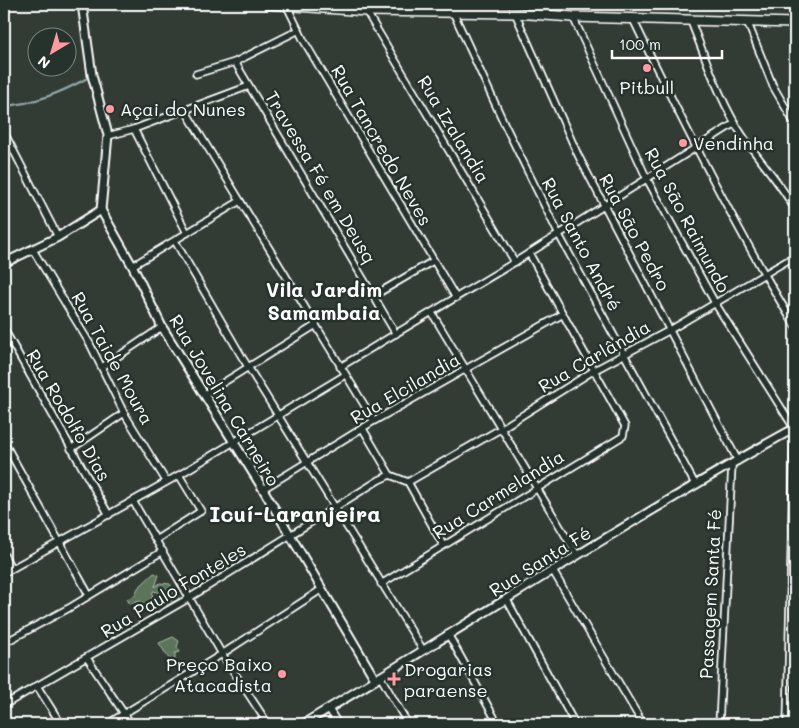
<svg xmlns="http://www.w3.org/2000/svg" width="799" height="728" font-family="Mali,sans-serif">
<rect width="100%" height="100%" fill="#333c34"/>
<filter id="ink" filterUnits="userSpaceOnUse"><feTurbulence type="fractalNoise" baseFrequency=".02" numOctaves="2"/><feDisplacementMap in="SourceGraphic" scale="10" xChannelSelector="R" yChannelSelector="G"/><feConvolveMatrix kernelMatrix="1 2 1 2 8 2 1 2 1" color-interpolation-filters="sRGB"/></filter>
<g filter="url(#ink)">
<!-- green -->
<g fill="#5b745a" stroke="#adbaac">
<polygon points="154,573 159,575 155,587 160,583 170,584 179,598 167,606 158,592 153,591 152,599 144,606 140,601 130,604 127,599 135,595 138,588"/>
<polygon points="173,637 179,641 177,647 180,652 175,653 175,663 171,662 159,643"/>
</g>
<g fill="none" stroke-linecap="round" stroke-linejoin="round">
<!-- stream -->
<path stroke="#91a7a8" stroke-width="2.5" d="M4,106c29,-2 61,-15 87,-30"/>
<defs>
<g id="minor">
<polyline points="286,4 304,41 456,298"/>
<polyline points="366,11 515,262"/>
<polyline points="453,12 504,123 559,235 695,484"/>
<polyline points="515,13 578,155 738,461"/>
<polyline points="573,17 647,179 715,303 794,428 787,724"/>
<path d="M633,19c50,105 102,208 162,307"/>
<path d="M690,19c14,35 27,73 46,106 18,31 43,54 59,85"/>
<polyline points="747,21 773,86 795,124"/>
<polyline points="235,62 396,334"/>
<polyline points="196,74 235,62 299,30"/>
<polyline points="185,110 374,421"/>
<polyline points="134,129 187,233"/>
<polyline points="4,132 58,237"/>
<polyline points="108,136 134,129 249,86"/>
<polyline points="175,241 242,357 423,650"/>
<polyline points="33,250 90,344 124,413 166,481"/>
<polyline points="132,266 240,201"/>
<polyline points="375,295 433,261"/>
<polyline points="432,313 577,555"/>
<polyline points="4,329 109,515"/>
<polyline points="102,367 162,327"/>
<polyline points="340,367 515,262 735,123"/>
<polyline points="205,394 316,325"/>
<polyline points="363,429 390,475"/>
<polyline points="4,442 89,595"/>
<polyline points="71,449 124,413"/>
<polyline points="408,482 502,428 593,371 670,330 795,256"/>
<polyline points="408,482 443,545"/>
<polyline points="263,489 374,421 563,314"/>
<polyline points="133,501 222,654 268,724"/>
<polyline points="157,539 201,511 179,475"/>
<polyline points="4,555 11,568"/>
<polyline points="553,571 643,724"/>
<polyline points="4,573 179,475 345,375"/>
<polyline points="381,584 623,436 625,426 529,253"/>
<polyline points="507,600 575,724"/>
<polyline points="448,634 498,724"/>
<polyline points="4,643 69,608 163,551"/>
<polyline points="87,658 131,724"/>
<polyline points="380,676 408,724"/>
<polyline points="37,686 61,724"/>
<polyline points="4,705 189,598 379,480 390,475 408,482"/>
<polyline points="329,709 338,724"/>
<polyline points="107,724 222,654 322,589"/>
<polyline points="719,724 732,465"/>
</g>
<g id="tertiary">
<polyline points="82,4 92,75 108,135 101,210"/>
<polyline points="101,210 133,267 162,327 263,489 375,679"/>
<polyline points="4,263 58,237 101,210"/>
<path d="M303,724c164,-99 325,-204 492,-296"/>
</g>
<polyline id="primary" points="268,4 366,11 515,13 573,17 795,23"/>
</defs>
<!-- minor casing -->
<use href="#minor" stroke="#fff" stroke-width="9"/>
<!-- tertiary casing -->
<use href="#tertiary" stroke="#fff" stroke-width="11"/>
<!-- primary casing -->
<use href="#primary" stroke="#fff" stroke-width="12"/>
<!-- minor -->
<use href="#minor" stroke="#26332d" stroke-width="5.5"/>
<!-- tertiary -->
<use href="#tertiary" stroke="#26332d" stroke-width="7"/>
<!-- primary -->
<use href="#primary" stroke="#26332d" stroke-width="9"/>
</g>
</g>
<!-- markers -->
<g fill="#ff9aa2" stroke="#26332d" stroke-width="2">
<circle cx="647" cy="68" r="5"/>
<circle cx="110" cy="109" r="5"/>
<circle cx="683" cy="143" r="5"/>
<circle cx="282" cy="674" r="5"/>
<path d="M391.5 671.5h5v5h5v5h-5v5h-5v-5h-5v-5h5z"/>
</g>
<g text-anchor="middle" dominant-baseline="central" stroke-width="5" stroke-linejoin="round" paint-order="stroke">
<!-- poi labels -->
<g font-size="18" fill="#fff" stroke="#26332d" text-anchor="start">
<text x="647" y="87" text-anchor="middle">Pitbull</text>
<text x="120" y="109">Açai do Nunes</text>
<text x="693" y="143">Vendinha</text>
<text x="272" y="664" text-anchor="end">Preço Baixo<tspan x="272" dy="21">Atacadista</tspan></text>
<text x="404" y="669">Drogarias<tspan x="404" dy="21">paraense</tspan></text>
</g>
<!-- street labels -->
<g font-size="18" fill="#fff" stroke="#26332d">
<text transform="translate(454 129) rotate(59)">Rua Izalandia</text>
<text transform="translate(382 145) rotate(60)">Rua Tancredo Neves</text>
<text transform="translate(321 177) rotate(59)">Travessa Fé em Deusq</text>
<text transform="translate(688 220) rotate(62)">Rua São Raimundo</text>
<text transform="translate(635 232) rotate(62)">Rua São Pedro</text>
<text transform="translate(582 244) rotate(62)">Rua Santo André</text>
<text transform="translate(594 356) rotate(-30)">Rua Carlândia</text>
<text transform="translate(113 358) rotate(61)">Rua Taide Moura</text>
<text transform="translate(405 388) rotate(-30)">Rua Elcilandia</text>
<text transform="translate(225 400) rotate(59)">Rua Jovelina Carneiro</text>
<text transform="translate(69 415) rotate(60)">Rua Rodolfo Dias</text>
<text transform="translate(498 494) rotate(-32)">Rua Carmelandia</text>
<text transform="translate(540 561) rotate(-32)">Rua Santa Fé</text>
<text transform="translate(173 590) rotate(-31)">Rua Paulo Fonteles</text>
<text transform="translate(710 594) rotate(-87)">Passagem Santa Fé</text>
</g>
<!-- quarter labels -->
<g font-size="20" font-weight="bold" fill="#fff" stroke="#26332d">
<text x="324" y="289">Vila Jardim<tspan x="324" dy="23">Samambaia</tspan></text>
</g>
<!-- district labels -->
<g font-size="22" font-weight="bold" fill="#fff" stroke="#26332d">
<text x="295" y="513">Icuí-Laranjeira</text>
</g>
</g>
<!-- margin -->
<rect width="799" height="728" fill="none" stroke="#26332d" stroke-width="20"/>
<rect x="10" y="10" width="779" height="708" fill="none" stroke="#fff" stroke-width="2" filter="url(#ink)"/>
<!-- north arrow -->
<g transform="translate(52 52) rotate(218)"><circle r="24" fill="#26332d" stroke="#7d8581"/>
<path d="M0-4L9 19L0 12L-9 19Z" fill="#ff9aa2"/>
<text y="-8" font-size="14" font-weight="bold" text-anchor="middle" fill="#ffffff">N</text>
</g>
<!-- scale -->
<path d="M612 50v8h110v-8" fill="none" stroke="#ffffff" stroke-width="2.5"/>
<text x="619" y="50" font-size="15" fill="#ffffff" stroke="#26332d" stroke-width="4" paint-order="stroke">100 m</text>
</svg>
